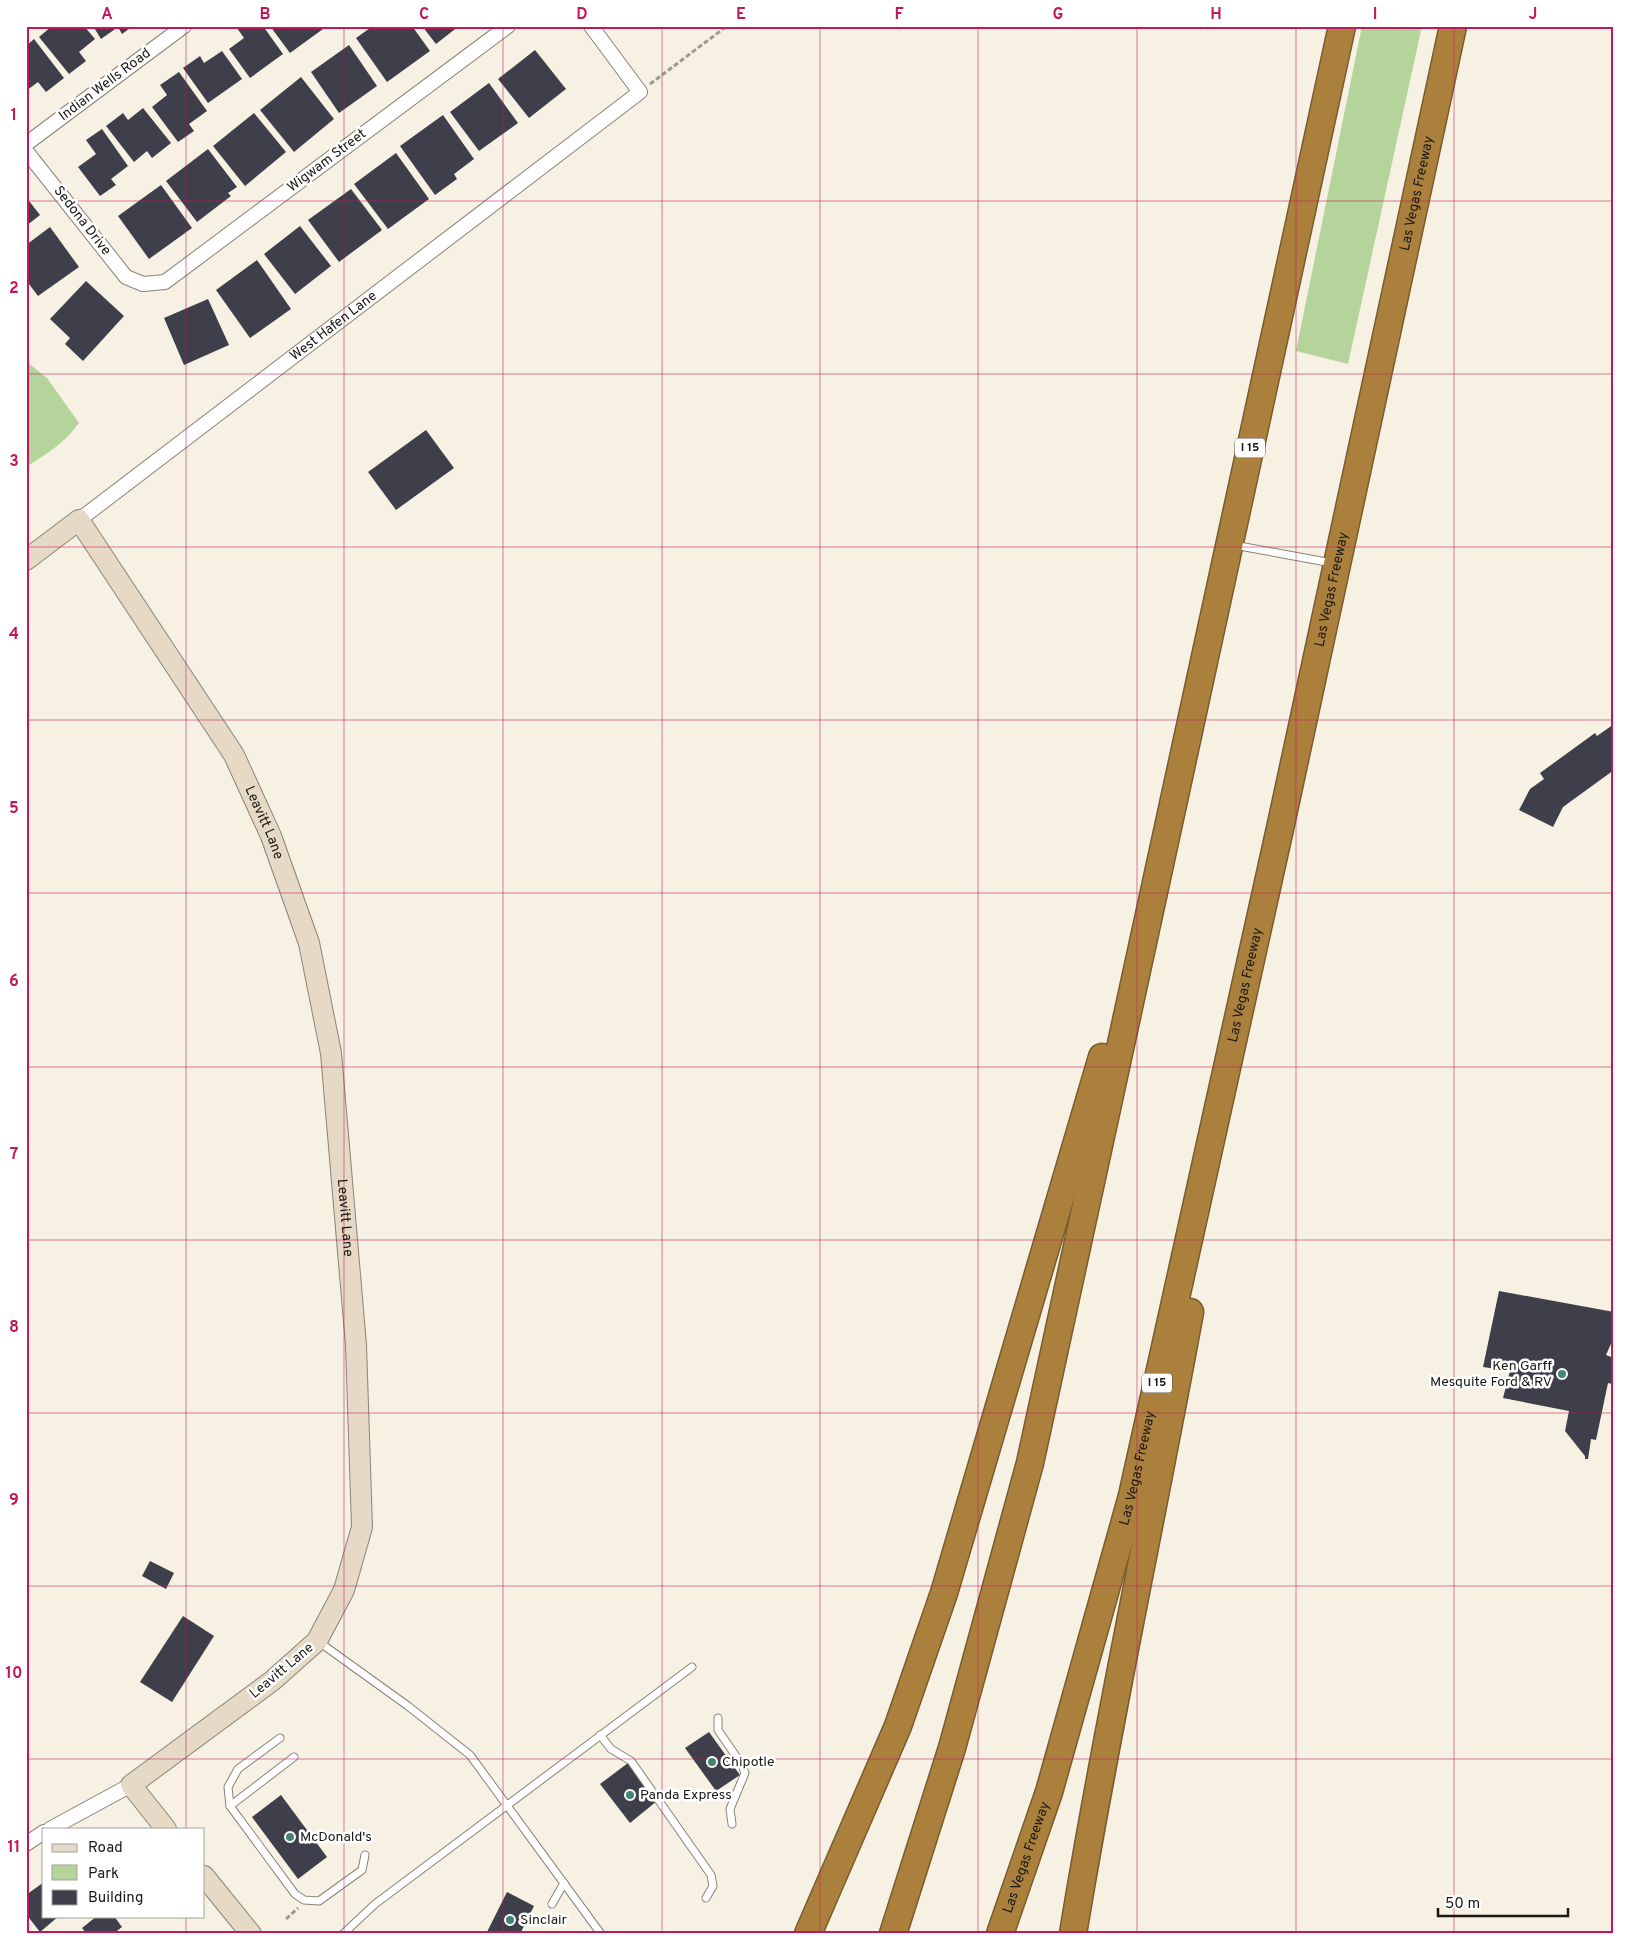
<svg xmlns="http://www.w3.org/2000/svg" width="1640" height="1960" font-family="Overpass,sans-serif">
<rect width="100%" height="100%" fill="#f7f1e3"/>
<!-- green -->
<g fill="#b4d49c">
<polygon points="1362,26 1422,26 1348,364 1296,351"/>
<path d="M26,361l21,17 32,45c-14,20 -33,31 -53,44z"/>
</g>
<!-- building -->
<g fill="#3f3f4b">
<polygon points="52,26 84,26 95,39 79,52 86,61 69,74 39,37"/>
<polygon points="93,26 133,26 122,34 118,27 101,39"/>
<polygon points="239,26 263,26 283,54 250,78 229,49 244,38 237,28"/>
<polygon points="270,26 322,26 323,29 290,53"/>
<polygon points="373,26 412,26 430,51 387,82 356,38"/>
<polygon points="422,26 459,26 436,44"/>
<polygon points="34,39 64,78 46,92 38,82 26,91 26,46"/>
<polygon points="349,45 377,86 339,113 311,72"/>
<polygon points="535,50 566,89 529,118 498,79"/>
<polygon points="222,51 242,79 208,103 183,68 200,56 204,63"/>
<polygon points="179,72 207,111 189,124 194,131 178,142 152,107 167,95 160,85"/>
<polygon points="301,77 334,119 294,152 260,110"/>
<polygon points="489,83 518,123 479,151 450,112"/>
<polygon points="143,108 171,143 152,158 147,151 134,162 106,126 123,113 128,120"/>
<polygon points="254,113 286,152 245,186 213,146"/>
<polygon points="443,115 474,159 454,174 457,179 435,195 400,146"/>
<polygon points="102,129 128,166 111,179 116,185 100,196 78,167 96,154 86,140"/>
<polygon points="208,149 237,187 228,193 231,196 197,222 166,181"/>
<polygon points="396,153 429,199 388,229 354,184"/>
<polygon points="161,185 192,228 149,259 118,216"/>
<polygon points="351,189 382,230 339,262 308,220"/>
<polygon points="26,197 40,215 26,226"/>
<polygon points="300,226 331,266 295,294 264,254"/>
<polygon points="50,227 79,267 38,296 26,280 26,245"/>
<polygon points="257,260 291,309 250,338 216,290"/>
<polygon points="86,281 124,316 83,361 65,344 70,338 50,319"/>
<polygon points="208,299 229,345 184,365 164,318"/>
<polygon points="426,430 454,468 396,510 368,472"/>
<polygon points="1614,724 1614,770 1563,807 1553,827 1519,810 1530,789 1544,779 1540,773 1595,733 1597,736"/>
<polygon points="1499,1291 1614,1312 1614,1337 1606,1355 1614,1358 1612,1371 1614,1371 1614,1376 1612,1384 1608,1383 1596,1440 1591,1439 1588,1459 1585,1459 1585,1456 1565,1431 1569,1411 1503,1398 1510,1371 1483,1367"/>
<polygon points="150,1561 174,1573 166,1589 142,1576"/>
<polygon points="183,1616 214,1636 172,1702 140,1682"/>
<polygon points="709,1732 740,1775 716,1791 685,1748"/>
<polygon points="628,1763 657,1801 630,1823 600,1784"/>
<polygon points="281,1795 327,1857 298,1879 252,1817"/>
<polygon points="44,1882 44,1916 59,1916 40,1932 26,1914 26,1895"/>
<polygon points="507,1892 534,1906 520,1934 486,1934"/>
<polygon points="97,1916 114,1916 122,1927 113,1934 87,1934 82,1928"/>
</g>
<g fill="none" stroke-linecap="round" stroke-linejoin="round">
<defs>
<g id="service">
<polyline points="1234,545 1332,563"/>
<polyline points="319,1642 408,1706 470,1755 601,1934"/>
<polyline points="718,1718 718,1730 742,1765 745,1773 730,1809 732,1824"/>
<polyline points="600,1735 611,1749 631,1761 711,1875 713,1886 706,1898"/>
<polyline points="280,1738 238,1769 228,1787 230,1806 295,1894 304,1900 319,1901 362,1870 365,1855"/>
<polyline points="230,1806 294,1757"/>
<polyline points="552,1904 564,1883"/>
<polyline points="343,1934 375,1904 692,1667"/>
</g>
<g id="minor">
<polyline points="26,144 184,26"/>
<polyline points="26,151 126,277 143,284 165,282 508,26"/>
<path id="s1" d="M79,520l561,-428 -49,-66"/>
<polyline points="50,1829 131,1785"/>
<polyline points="26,1844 44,1832"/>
</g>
<g id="secondary">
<path id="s2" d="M26,560l53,-40 155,235 37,81 38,107 22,110 25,292 6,182 -18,63 -27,51 -45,40 -141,104 35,44"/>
<polyline points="204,1876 251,1934"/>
</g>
<g id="motorway">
<polyline points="808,1934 898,1726 944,1593 1102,1057"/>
<polyline points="893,1934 952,1748 1030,1463 1342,26"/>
<path id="s3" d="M1000,1934l49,-142 83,-296 149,-672 172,-798"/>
<path d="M1073,1934c34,-208 79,-415 117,-622"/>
</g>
</defs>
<!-- service casing -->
<use href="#service" stroke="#898477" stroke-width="9"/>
<!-- minor casing -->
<use href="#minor" stroke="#898477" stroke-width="16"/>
<!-- secondary casing -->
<use href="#secondary" stroke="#898477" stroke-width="22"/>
<!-- motorway casing -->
<use href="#motorway" stroke="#785c2e" stroke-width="29"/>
<!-- path -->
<g stroke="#9d998f" stroke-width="3" stroke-dasharray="5 2.5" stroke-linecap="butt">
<polyline points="650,84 727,26"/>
<polyline points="286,1919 298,1908"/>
</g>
<!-- service -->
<use href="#service" stroke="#fff" stroke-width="7"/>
<!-- minor -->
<use href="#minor" stroke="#fff" stroke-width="14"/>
<!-- secondary -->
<use href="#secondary" stroke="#e6d9c5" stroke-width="20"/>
<!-- motorway -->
<use href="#motorway" stroke="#ab803d" stroke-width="26"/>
</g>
<!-- grid -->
<path fill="none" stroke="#c2185b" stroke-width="1" stroke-opacity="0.55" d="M186,26v1803M344,26v1908M503,26v1908M662,26v1908M820,26v1908M978,26v1908M1137,26v1908M1296,26v1908M1454,26v1908M26,201h1588M26,374h1588M26,547h1588M26,720h1588M26,893h1588M26,1067h1588M26,1240h1588M26,1413h1588M26,1586h1588M26,1759h1588M186,1916v18"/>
<!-- markers -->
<g fill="#438473" stroke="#fff" stroke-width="2">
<circle cx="1562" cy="1374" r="5"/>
<circle cx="712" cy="1762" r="5"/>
<circle cx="630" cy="1795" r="5"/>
<circle cx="290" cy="1837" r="5"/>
<circle cx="510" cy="1920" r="5"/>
</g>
<g text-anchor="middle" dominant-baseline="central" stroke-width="5" stroke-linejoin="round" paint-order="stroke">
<!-- shield labels -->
<g fill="#fff" stroke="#5f5d5a" stroke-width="1">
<rect x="1235" y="438.5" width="30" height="19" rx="4"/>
<rect x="1142" y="1373.5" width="30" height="19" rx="4"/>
</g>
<g font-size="12" font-weight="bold" fill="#1a1813">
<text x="1250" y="448">I 15</text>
<text x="1157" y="1383">I 15</text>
</g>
<!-- street labels -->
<g font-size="14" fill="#1a1813" stroke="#fff">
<text transform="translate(105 85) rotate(-37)">Indian Wells Road</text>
<text transform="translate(327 161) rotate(-37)">Wigwam Street</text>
<text stroke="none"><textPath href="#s3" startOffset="1791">Las Vegas Freeway</textPath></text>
<text transform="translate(82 221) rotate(52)">Sedona Drive</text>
<text stroke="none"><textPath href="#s1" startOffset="320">West Hafen Lane</textPath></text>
<text stroke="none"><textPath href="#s3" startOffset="1386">Las Vegas Freeway</textPath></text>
<text stroke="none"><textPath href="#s2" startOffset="422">Leavitt Lane</textPath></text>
<text stroke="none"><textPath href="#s3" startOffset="981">Las Vegas Freeway</textPath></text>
<text stroke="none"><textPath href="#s2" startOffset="828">Leavitt Lane</textPath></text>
<text stroke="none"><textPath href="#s3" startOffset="486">Las Vegas Freeway</textPath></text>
<text transform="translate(282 1671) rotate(-40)">Leavitt Lane</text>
<text stroke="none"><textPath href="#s3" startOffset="81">Las Vegas Freeway</textPath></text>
</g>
<!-- poi labels -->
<g font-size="14" fill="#1a1813" stroke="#fff" text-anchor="start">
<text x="1552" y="1366" text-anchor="end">Ken Garff<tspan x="1552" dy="16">Mesquite Ford &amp; RV</tspan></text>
<text x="722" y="1762">Chipotle</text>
<text x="640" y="1795">Panda Express</text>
<text x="300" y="1837">McDonald's</text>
<text x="520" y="1920">Sinclair</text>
</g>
</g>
<!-- border -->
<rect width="1640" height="1960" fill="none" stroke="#ffffff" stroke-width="55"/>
<!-- legend -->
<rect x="42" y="1828" width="162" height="90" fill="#ffffff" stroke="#a3a3a1"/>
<rect x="52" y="1844" width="25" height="8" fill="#e6d9c5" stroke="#a3a3a1"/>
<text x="88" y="1852" font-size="15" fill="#1a1813">Road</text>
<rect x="52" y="1865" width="25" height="15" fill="#b4d49c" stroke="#a3a3a1"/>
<text x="88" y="1878" font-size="15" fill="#1a1813">Park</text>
<rect x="52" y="1890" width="25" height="15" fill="#3f3f4b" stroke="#a3a3a1"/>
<text x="88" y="1902" font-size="15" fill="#1a1813">Building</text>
<!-- scale -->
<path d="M1438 1908v8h130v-8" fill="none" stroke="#1a1813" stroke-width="2.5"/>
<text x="1445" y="1908" font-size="15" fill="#1a1813" stroke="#ffffff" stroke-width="4" paint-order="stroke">50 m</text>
<rect x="28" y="28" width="1584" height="1904" fill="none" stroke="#c2185b" stroke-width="2"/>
<g font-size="16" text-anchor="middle" font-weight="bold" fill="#c2185b">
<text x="107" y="19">A</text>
<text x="265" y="19">B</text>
<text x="424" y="19">C</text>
<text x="582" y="19">D</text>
<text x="741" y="19">E</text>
<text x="899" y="19">F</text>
<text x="1058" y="19">G</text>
<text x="1216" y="19">H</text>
<text x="1375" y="19">I</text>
<text x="1533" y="19">J</text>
<text x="14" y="120">1</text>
<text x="14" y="293">2</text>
<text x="14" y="466">3</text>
<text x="14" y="639">4</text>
<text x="14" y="813">5</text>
<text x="14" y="986">6</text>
<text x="14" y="1159">7</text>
<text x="14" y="1332">8</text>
<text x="14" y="1505">9</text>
<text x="14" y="1678">10</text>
<text x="14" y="1852">11</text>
</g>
</svg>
